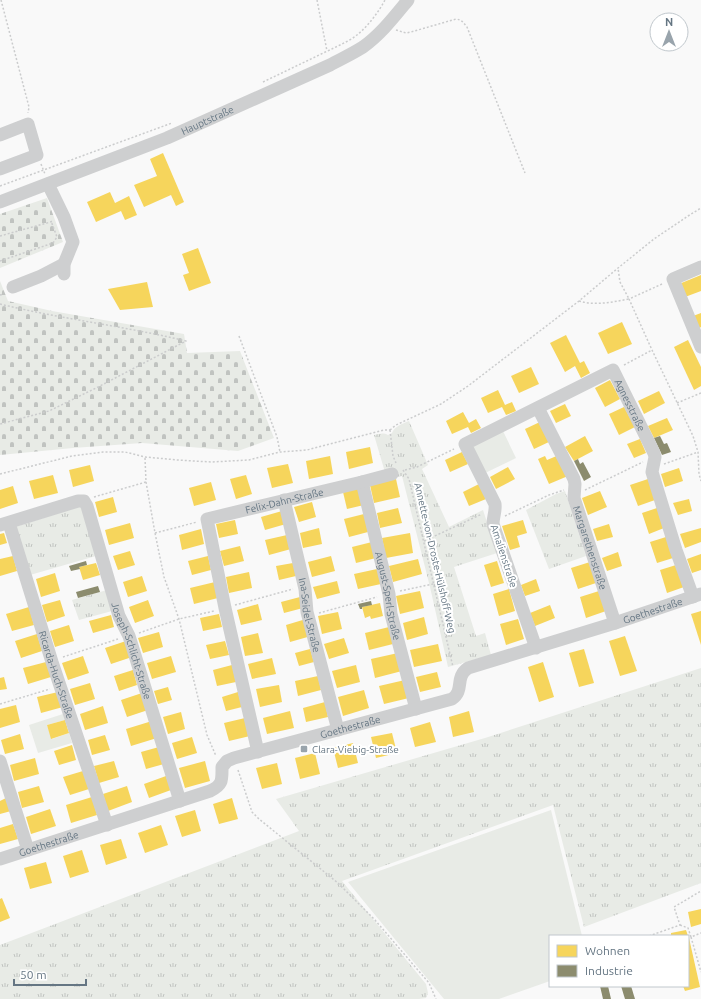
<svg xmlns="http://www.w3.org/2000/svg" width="701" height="999" font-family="Ubuntu,sans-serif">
<defs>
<pattern id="grass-tufts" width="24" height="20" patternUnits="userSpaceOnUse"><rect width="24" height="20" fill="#e8ebe6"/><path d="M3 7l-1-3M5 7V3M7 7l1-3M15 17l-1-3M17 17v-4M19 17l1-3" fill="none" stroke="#c0c3c0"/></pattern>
<pattern id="cemetery-stones" width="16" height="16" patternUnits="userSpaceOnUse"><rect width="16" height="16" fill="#e8ebe6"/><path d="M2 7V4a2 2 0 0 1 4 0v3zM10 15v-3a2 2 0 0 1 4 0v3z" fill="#c0c3c0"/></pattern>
</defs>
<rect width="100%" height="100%" fill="#f9f9f9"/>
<!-- grass -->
<g fill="url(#grass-tufts)">
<path d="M409,421l19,44 -6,4 27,58 34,-17 14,43 -43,14 22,69 9,-3 6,22 -43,12 -18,-80 -28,-111 -15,3 -13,-44c5,-1 9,-3 14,0l4,-2c3,-7 10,-9 17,-12z"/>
<polygon points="565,491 586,556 549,569 526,510 556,494"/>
<polygon points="81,506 96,556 30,575 15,527"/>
<polygon points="107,590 112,611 79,620 72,600"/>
<polygon points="701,668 701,883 584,927 553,805 342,881 426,984 428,993 426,998 419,999 0,999 0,945 299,831 276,799 485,738"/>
</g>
<!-- cemetery -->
<g fill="url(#cemetery-stones)">
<polygon points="47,198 63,242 0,268 0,214"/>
<polygon points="0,281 8,301 52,311 184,334 187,353 240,351 274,438 238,451 142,443 73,448 0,455"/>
</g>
<!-- green -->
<g fill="#e8ebe6">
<polygon points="502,429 516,458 483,474 472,452 474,443"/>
<polygon points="63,714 65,720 47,725 52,739 69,733 72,743 38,753 29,725"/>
<polygon points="551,810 582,936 550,936 550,981 499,999 444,999 348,882"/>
</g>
<!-- homes -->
<g fill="#f6d55c">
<polygon points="163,153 184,202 176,206 171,195 144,207 134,185 157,176 150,159"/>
<polygon points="110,192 115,203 129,196 137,215 125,220 121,211 96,222 87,202"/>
<polygon points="198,248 211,283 189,291 183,275 189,273 182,254"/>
<polygon points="701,275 701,291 685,297 679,284"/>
<polygon points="147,282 153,307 120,310 108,289"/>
<polygon points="701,313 701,327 698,329 693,316"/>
<polygon points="622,322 632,344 608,354 598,333"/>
<polygon points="566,335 580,363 584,361 590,373 581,378 575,366 565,372 550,343"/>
<polygon points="688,340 701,367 701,386 694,390 674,347"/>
<polygon points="531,367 539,384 519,393 511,376"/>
<polygon points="610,380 620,399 605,407 595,388"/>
<polygon points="498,390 505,405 512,402 516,411 506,415 502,407 488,413 481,398"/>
<polygon points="659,391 665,403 644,414 638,401"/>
<polygon points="565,404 571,416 556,423 550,411"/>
<polygon points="624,407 635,427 619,435 609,414"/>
<polygon points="463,412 469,423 476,419 481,428 471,433 468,427 452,434 446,421"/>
<polygon points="667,418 673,430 654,438 648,426"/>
<polygon points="542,421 551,441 534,449 525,429"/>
<polygon points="585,436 593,451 574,461 565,447"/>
<polygon points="640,439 646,453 634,458 627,444"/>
<polygon points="370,447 373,463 349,469 346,452"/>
<polygon points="462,452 468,464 450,472 445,460"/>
<polygon points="559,455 568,476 549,484 538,459 545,456 547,460"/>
<polygon points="330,456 333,474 309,479 306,461"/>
<polygon points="288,464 293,483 272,488 267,468"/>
<polygon points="90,465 94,481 73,487 69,470"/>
<polygon points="508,467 515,479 496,489 490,477"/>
<polygon points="679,468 683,481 665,487 661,474"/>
<polygon points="53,475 58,493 34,499 29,481"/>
<polygon points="246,475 252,494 236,499 230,479"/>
<polygon points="396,479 400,497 374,503 370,485"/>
<polygon points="648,479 655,500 638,506 630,485"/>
<polygon points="211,482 216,500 194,506 189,488"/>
<polygon points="479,484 486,499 469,506 463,492"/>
<polygon points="13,486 18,503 0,509 0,490"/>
<polygon points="359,487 364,505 347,509 343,492"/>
<polygon points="600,491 607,507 588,515 582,498"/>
<polygon points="113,497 117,512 99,517 95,502"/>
<polygon points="689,499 692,511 678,515 673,503"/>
<polygon points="312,502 316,517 299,522 294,507"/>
<polygon points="398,508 402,523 380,528 377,513"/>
<polygon points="657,508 664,528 649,534 642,513"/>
<polygon points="282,511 286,524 265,530 261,517"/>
<polygon points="364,514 368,532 349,537 344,519"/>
<polygon points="235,520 238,534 219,538 216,524"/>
<polygon points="523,520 527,533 517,536 520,547 510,550 502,526"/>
<polygon points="130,523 134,538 109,545 105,530"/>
<polygon points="609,524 613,537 597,541 593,529"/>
<polygon points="319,528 322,544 303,548 300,533"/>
<polygon points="701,528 701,542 685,548 680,534"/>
<polygon points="201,529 204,544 182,550 179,535"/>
<polygon points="4,533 7,543 0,545 0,534"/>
<polygon points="410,533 413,553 386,558 382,538"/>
<polygon points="287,535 291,549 269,555 265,540"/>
<polygon points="666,537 673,558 657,563 650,542"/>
<polygon points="372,542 376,558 356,563 352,547"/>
<polygon points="240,546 244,561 224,566 220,551"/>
<polygon points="130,551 135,565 118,570 113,556"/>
<polygon points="618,552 622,566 607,571 602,558"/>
<polygon points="701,554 701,570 692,573 687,559"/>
<polygon points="13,556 17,571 0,576 0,559"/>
<polygon points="208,556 211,570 192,575 188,561"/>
<polygon points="331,556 335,571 312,577 308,562"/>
<polygon points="418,559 422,574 393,582 389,566"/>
<polygon points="497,561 504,583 491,587 484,565"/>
<polygon points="590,562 596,583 578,589 571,568"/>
<polygon points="96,563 100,575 83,580 79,567"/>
<polygon points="293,563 296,576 279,580 276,566"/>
<polygon points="676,565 684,587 667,593 660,570"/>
<polygon points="377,569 381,584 358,589 354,574"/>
<polygon points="249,572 252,588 229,593 226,577"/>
<polygon points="55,573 60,591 41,597 36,579"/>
<polygon points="142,576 147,591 128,597 123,582"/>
<polygon points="536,579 540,591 525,596 521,585"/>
<polygon points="337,581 340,593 317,599 313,587"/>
<polygon points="215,582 218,598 194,604 190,588"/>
<polygon points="509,589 515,611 499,616 493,594"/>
<polygon points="420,591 424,608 400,614 396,596"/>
<polygon points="599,591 606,611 586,618 580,597"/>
<polygon points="300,597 303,608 284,613 281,602"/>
<polygon points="60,600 65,616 47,622 42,605"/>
<polygon points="148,600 154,616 135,623 129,607"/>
<polygon points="380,603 383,616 371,619 370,616 365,618 362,607"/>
<polygon points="258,604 262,620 241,625 237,610"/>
<polygon points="550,605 555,618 535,626 530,613"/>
<polygon points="29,607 34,625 12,631 6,614"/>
<polygon points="701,611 701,645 691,614"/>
<polygon points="338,612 342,629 322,634 318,616"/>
<polygon points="219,614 222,627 203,631 200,618"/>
<polygon points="111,615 114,627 93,633 89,621"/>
<polygon points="424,617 428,634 407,640 403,623"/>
<polygon points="306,619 311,636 290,642 286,625"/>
<polygon points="518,619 524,639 506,645 500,624"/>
<polygon points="69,625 74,641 55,647 50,631"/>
<polygon points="389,627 393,644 369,650 365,633"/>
<polygon points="159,632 163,647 143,653 138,638"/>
<polygon points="258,633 263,653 245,656 241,637"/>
<polygon points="37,634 42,651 21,658 15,641"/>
<polygon points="625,636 637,671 620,676 609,641"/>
<polygon points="344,638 349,653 329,659 324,644"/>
<polygon points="126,641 132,657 111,664 105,648"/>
<polygon points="225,641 229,655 210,659 206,645"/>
<polygon points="438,644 442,661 414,667 410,650"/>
<polygon points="310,649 314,662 299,666 295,653"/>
<polygon points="584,649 594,683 579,687 569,653"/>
<polygon points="398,653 402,671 375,678 371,659"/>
<polygon points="83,656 89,673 68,680 62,663"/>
<polygon points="171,656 176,672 152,679 147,663"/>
<polygon points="272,658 276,674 252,679 248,664"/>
<polygon points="46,662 51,677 28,684 23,668"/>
<polygon points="543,662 554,697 539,702 528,667"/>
<polygon points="232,665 236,682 217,686 213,670"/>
<polygon points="356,665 360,682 337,688 332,671"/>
<polygon points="133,670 137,685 119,691 114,676"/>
<polygon points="437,672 441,687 420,692 416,677"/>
<polygon points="318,676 321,690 298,696 295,681"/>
<polygon points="4,677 7,689 0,690 0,678"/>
<polygon points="405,680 409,698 384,704 379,686"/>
<polygon points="90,683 95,699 75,705 70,689"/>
<polygon points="279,685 282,702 260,707 256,689"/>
<polygon points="168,687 172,700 158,704 154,691"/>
<polygon points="364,690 369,708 343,716 338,697"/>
<polygon points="58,692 63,707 41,713 37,697"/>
<polygon points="238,692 242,707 226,711 222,697"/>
<polygon points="142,693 148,710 127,717 121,700"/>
<polygon points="325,702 328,717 306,722 303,708"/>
<polygon points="16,705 20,722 0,728 0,709"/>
<polygon points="103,706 108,723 85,730 80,714"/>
<polygon points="290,711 294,728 267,734 263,718"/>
<polygon points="469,711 474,732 453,737 449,717"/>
<polygon points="181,712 185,729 168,734 163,717"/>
<polygon points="245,718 250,736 229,741 224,723"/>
<polygon points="65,720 69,733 51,739 47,725"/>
<polygon points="152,721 157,738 131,746 126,729"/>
<polygon points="430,722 436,742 415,747 410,728"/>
<polygon points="392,733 397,753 376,758 371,737"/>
<polygon points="20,734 24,749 5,754 1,740"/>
<polygon points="105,735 110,750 92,755 88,740"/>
<polygon points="192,737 197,753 177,759 172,743"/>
<polygon points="353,743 358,763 338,768 333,748"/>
<polygon points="72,745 76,760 59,765 54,751"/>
<polygon points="159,747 164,764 146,769 141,752"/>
<polygon points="315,753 320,774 300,779 295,758"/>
<polygon points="35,758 39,774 14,781 10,765"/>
<polygon points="114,761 119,777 99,783 94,766"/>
<polygon points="205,761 210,781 185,788 179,768"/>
<polygon points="277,763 282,784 262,789 256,768"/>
<polygon points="83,771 89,789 70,795 63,777"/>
<polygon points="166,776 171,790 149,798 144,784"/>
<polygon points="39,786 44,802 22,808 18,792"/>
<polygon points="127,786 132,802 108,811 103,794"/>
<polygon points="92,797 97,815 71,823 66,805"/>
<polygon points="6,798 11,811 0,814 0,801"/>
<polygon points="232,798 238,819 219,824 213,804"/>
<polygon points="50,809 56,826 31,834 26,817"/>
<polygon points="195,810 201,831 182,837 175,816"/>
<polygon points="13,824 18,839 0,844 0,828"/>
<polygon points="161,825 168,845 145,853 138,833"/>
<polygon points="121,839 127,858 106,865 100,845"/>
<polygon points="82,850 89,872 70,878 63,856"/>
<polygon points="46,862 52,883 30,889 24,868"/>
<polygon points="2,898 10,918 0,922 0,899"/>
<polygon points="701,909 701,924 691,927 688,912"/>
<polygon points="686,930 688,936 671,936 671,933"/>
<polygon points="689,938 700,987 685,991 683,986 688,986"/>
</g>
<!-- industry -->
<g fill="#8c8c6e">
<polygon points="660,436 664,444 667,443 671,452 662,455 654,438"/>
<polygon points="578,459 580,464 583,462 591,477 584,481 574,461"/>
<polygon points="86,561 87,565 79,567 80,569 71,571 69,566"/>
<polygon points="98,586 100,592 78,598 76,592"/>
<polygon points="371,601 372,605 362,607 362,609 360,609 358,604"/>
<polygon points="600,986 608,986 611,999 603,999"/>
<polygon points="621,986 631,986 635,999 625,999"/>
</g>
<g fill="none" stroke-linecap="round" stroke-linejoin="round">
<!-- path -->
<g stroke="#cbcccd" stroke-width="1.5" stroke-dasharray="2 2" stroke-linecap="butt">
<polyline points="1,0 29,107 28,113"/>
<polyline points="317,0 327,51"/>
<path d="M396,30l10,3 5,-1 45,-13c6,1 7,3 11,8l58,146"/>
<path d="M263,82l77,-37c6,-3 12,-6 17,-10 11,-9 21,-22 28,-35"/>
<polyline points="41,164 45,174"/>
<polyline points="0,186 172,123"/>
<polyline points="0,236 54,221"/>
<polyline points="0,261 53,243 57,237 51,221"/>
<polyline points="662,284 629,299 652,350 693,436 698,452 699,474 701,481"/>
<polyline points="0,295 4,294"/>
<path d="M579,301c17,5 33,1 50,-2l-9,-17 -2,-14"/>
<path d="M0,304c61,15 124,22 186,37l-88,46 -49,24 -49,13"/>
<polyline points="239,336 277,437 280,452"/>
<polyline points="624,365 652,350"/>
<polyline points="677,403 701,393"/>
<polyline points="390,430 396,425 441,404 468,386 579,301 618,268 654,239 688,216 701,208"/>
<polyline points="390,430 393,456 396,463"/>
<polyline points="145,458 146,482 155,533 164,577 179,619 207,735 216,756"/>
<polyline points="664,464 698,452"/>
<polyline points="403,470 409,479 453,667"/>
<polyline points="405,470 417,467 454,449"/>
<polyline points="0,474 72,456 103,452 125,452 145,457 178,460 211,462 249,460 280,452 307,450 384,430 390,430"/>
<polyline points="585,490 643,462"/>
<polyline points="94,497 146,482"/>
<polyline points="505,516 549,495 564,490"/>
<polyline points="155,533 197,522"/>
<polyline points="424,541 482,514"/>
<polyline points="400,591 433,584"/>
<polyline points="235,605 293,589"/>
<polyline points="319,613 377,597"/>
<polyline points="139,633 179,619 214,611"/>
<polyline points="63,657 118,639"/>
<polyline points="0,704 50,689"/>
<polyline points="238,770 252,812 259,819 338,883 375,920 429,983 436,999"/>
<polyline points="680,925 688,928 691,937 701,933"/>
<polyline points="649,936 680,925 674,907 701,891"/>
<polyline points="691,937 701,972"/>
</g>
<!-- minor -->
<g stroke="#cecfd0" stroke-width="13">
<polyline points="0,135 28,124 37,155 0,169"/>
<polyline points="48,184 64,217 73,242 64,264 64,274"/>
<path id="s1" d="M0,202l167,-64 163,-73c11,-6 22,-11 33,-18 18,-13 31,-30 45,-47"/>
<polyline points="701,267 673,279 701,347"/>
<polyline points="13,287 41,276 64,264"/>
<path id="s2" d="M538,408l36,71 1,5 -1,14 41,125"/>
<path id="s3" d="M362,482l27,112 2,20 25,95"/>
<path id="s4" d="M284,500l21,89 2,23 31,118"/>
<path id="s5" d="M9,523l43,139 55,163"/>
<path id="s6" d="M0,525l78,-24h6l3,5 32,110 10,20 51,165"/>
<path id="s7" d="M536,648l-43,-124c0,-7 3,-13 2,-20l-30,-60 148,-74 41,83 1,4 -3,15 24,78 17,47"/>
<path id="s8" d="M258,752l-33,-144 -18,-89 155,-37 30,-8"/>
<polyline points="0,761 28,850"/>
<path id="s9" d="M0,859l210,-68c13,-6 12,-11 12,-24l5,-6 7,-3 218,-59c13,-9 2,-21 16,-31l147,-45 86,-29"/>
</g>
</g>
<!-- markers -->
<rect fill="#99a4ac" stroke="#fff" stroke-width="1.5" x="300" y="745" width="8" height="8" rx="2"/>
<g text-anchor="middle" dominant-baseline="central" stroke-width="4" stroke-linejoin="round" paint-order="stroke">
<!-- street labels -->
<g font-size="10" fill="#657683" stroke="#fff">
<text stroke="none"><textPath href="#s1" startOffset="223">Hauptstraße</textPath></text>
<text stroke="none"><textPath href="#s7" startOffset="423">Agnesstraße</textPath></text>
<text stroke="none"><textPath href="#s8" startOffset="318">Felix-Dahn-Straße</textPath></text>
<text stroke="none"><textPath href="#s2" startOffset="151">Margarethenstraße</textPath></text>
<text transform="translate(504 556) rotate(72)">Amalienstraße</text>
<text transform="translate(435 558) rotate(77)">Annette-von-Droste-Hülshoff-Weg</text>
<text stroke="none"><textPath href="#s3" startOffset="117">August-Sperl-Straße</textPath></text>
<text stroke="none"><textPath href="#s9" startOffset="721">Goethestraße</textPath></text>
<text stroke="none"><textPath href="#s4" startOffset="118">Ina-Seidel-Straße</textPath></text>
<text stroke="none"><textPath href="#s6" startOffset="245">Joseph-Schlicht-Straße</textPath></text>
<text stroke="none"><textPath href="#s5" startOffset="159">Ricarda-Huch-Straße</textPath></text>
<text stroke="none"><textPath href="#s9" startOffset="386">Goethestraße</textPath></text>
<text stroke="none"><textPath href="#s9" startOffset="51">Goethestraße</textPath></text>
</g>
<!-- poi labels -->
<g font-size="10" fill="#657683" stroke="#fff" text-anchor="start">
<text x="312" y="749">Clara-Viebig-Straße</text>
</g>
</g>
<!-- legend -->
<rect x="549" y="935" width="140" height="52" fill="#ffffff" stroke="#c1c8cd"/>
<rect x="557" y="945" width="20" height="12" fill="#f6d55c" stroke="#c1c8cd"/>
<text x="585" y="955" font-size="12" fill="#657683">Wohnen</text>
<rect x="557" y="965" width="20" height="12" fill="#8c8c6e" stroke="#c1c8cd"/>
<text x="585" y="975" font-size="12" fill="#657683">Industrie</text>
<!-- north arrow -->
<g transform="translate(669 32)"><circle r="19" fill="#ffffff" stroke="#c1c8cd"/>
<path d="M0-3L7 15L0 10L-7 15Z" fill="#99a4ac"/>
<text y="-6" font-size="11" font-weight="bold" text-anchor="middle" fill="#657683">N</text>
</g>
<!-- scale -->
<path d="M14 979v6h72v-6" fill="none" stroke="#657683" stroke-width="2"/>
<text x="20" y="979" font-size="12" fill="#657683" stroke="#ffffff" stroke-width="3" paint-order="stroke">50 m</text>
</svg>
